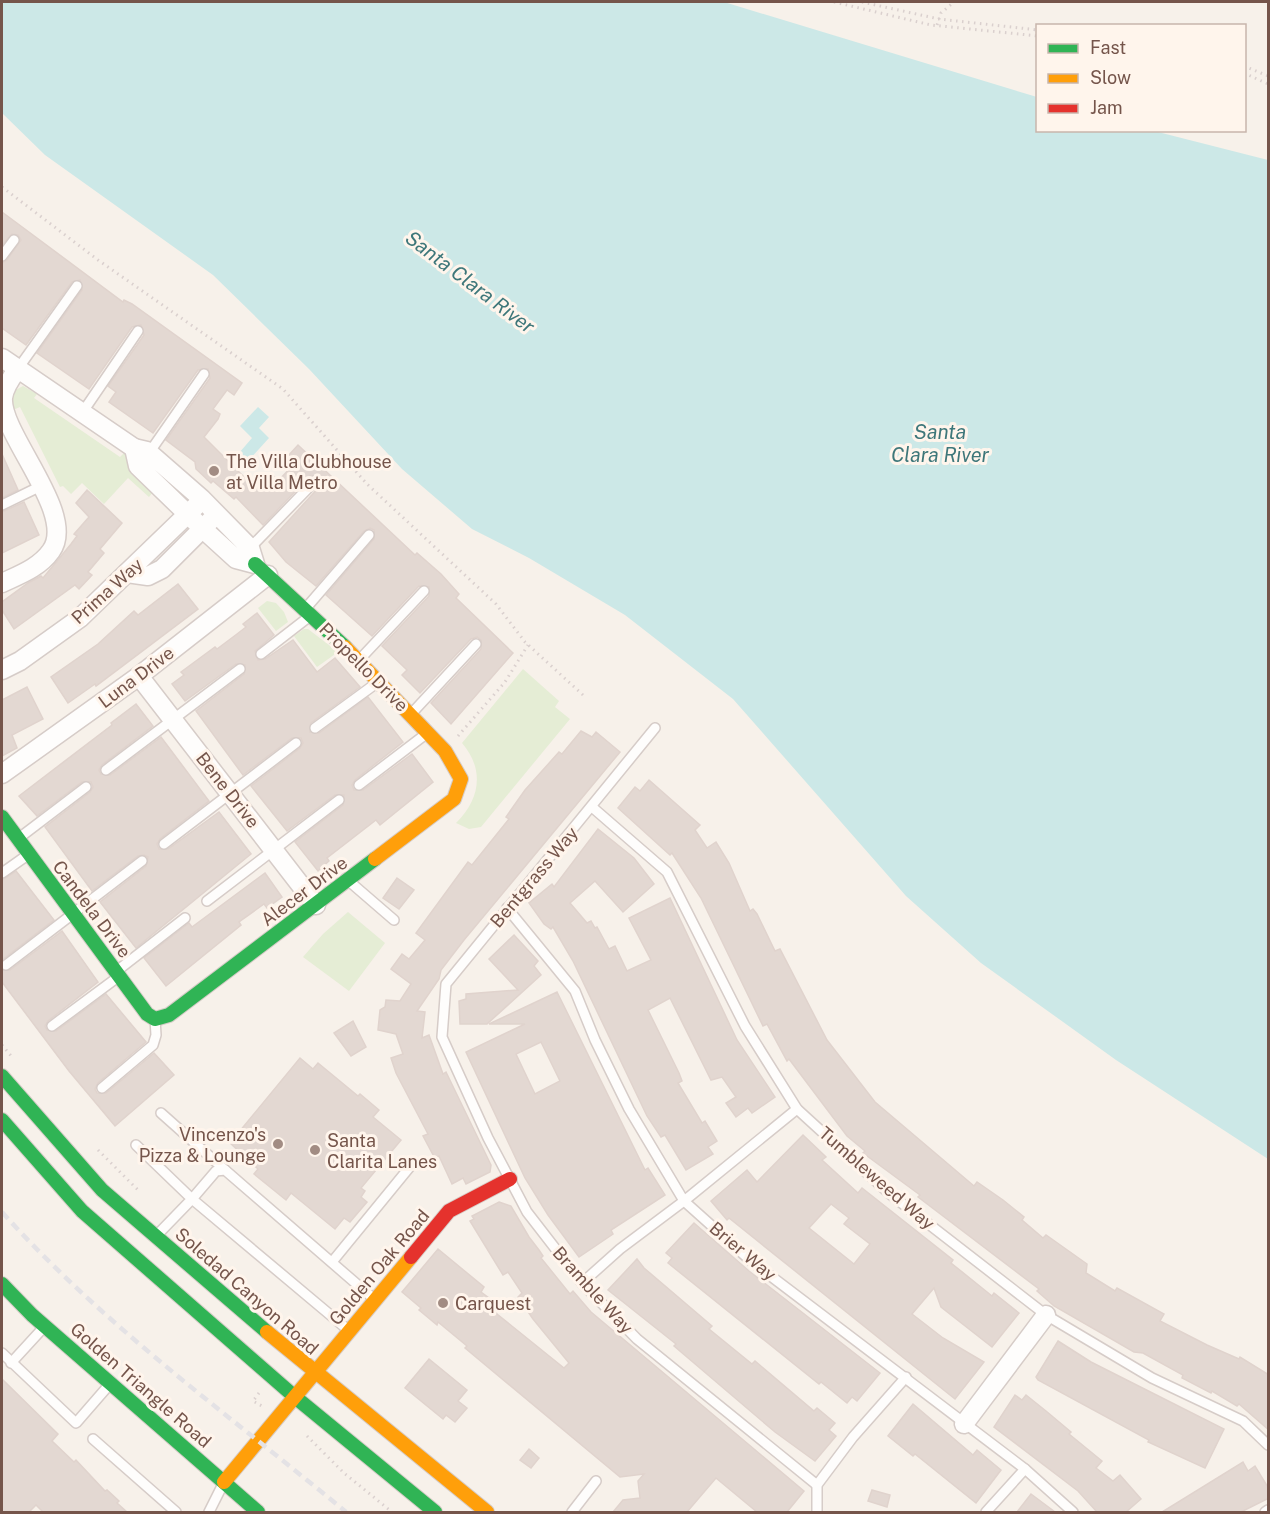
<svg xmlns="http://www.w3.org/2000/svg" width="1270" height="1514" font-family="'Public Sans',sans-serif">
<rect width="100%" height="100%" fill="#f7f1ea"/>
<!-- green -->
<g fill="#e5edd5">
<polygon points="23,386 37,394 34,398 120,457 124,453 153,492 149,497 128,478 104,504 82,483 71,494 63,486 60,487 20,407 13,410 12,392"/>
<polygon points="267,601 276,603 284,612 288,622 276,631 258,608"/>
<polygon points="304,629 308,629 338,652 317,667 294,636"/>
<path d="M523,669l36,32 -4,6 15,12 -89,108 -12,2 -13,-6c24,-24 29,-53 6,-80z"/>
<polygon points="348,912 385,943 349,991 303,957 323,934"/>
</g>
<!-- water -->
<g fill="#cce8e7">
<polygon points="2,2 724,2 1037,97 1038,130 1154,131 1268,160 1268,1159 1116,1060 981,963 906,896 733,699 625,615 529,558 472,529 402,469 309,369 213,275 45,155 2,113"/>
<polygon points="258,407 269,417 259,428 269,438 248,461 239,453 252,438 240,426"/>
</g>
<!-- building -->
<g fill="#e3d8d2" stroke="#e0d3cd" stroke-width="1.5" fill-rule="evenodd">
<polygon points="2,212 123,302 124,300 132,304 242,383 234,395 227,390 213,409 220,414 218,419 204,437 256,489 272,474 278,481 295,463 288,456 298,445 415,555 417,553 441,574 459,594 456,598 513,653 451,724 431,703 481,649 481,640 477,637 471,639 420,693 402,675 407,670 382,646 429,596 429,587 419,586 372,636 326,595 374,539 374,530 370,528 364,531 316,586 286,562 269,542 320,486 320,477 310,476 263,525 236,497 234,499 213,481 211,483 196,469 195,462 166,440 210,378 208,369 198,370 153,433 109,402 116,392 108,386 144,335 141,325 132,327 89,389 37,353 82,290 80,280 72,282 26,345 2,328 2,263 7,260 21,240 18,235 12,234 2,245"/>
<polygon points="2,454 18,490 2,498"/>
<polygon points="87,490 122,523 100,549 104,553 88,572 92,575 79,589 75,585 14,629 2,610 2,602 28,583 41,576 43,578 71,544 77,536 74,534 89,517 76,503"/>
<polygon points="24,502 39,535 2,553 2,512"/>
<polygon points="178,584 198,609 96,686 95,684 68,703 51,677 98,644 134,611 138,615"/>
<polygon points="257,613 274,635 255,651 258,660 265,659 293,640 317,672 335,658 360,687 311,723 310,732 319,733 368,697 403,742 355,780 352,785 354,790 363,790 412,754 433,782 380,825 376,820 327,858 329,861 318,871 295,842 343,805 344,795 335,795 287,831 251,786 300,748 303,743 301,738 292,738 243,775 196,711 244,674 245,665 236,664 185,701 172,684 184,675 181,672 215,647 217,649 237,634 246,627 243,624"/>
<polygon points="27,687 43,719 12,735 17,748 2,756 2,700"/>
<polygon points="136,704 153,726 102,765 99,770 101,774 110,775 161,737 209,801 160,839 157,844 159,849 168,849 219,812 251,854 136,948 100,902 146,866 148,857 144,855 138,856 92,891 45,827 90,792 93,787 91,782 82,782 37,816 19,796 112,725 111,723"/>
<polygon points="581,731 592,737 596,732 620,752 464,940 441,970 439,979 417,1011 425,1012 422,1038 429,1035 443,1074 446,1072 491,1165 490,1172 466,1184 463,1178 452,1184 439,1156 435,1158 432,1153 423,1136 428,1134 396,1073 391,1058 403,1054 396,1034 378,1030 380,1010 385,1007 386,1000 400,1001 411,984 391,969 402,954 409,959 425,940 416,933 452,884 468,862 472,865 509,819 506,817 525,790 559,752 562,754"/>
<polygon points="649,780 700,825 695,830 707,848 716,842 729,863 750,911 753,909 757,914 775,951 780,949 827,1040 875,1102 974,1186 977,1182 1003,1200 1024,1217 1022,1220 1043,1238 1046,1235 1087,1264 1086,1273 1115,1291 1117,1288 1164,1314 1160,1321 1207,1345 1239,1359 1240,1357 1269,1375 1269,1430 1239,1404 1237,1406 1212,1391 1211,1393 1182,1378 1183,1375 1143,1353 1134,1352 1054,1306 1037,1291 1039,1289 918,1197 920,1195 863,1153 865,1151 847,1136 789,1059 787,1061 767,1024 763,1026 701,898 672,853 670,855 618,808 635,787 640,791"/>
<polygon points="598,829 634,858 654,884 623,912 595,881 570,903 587,923 591,921 595,928 597,927 609,949 615,946 627,971 651,960 629,918 670,898 737,1040 775,1097 752,1113 748,1108 736,1117 726,1103 736,1097 722,1077 711,1080 670,998 648,1010 679,1073 682,1081 678,1083 702,1123 705,1121 717,1141 708,1147 713,1154 686,1170 665,1135 661,1137 647,1116 573,961 553,927 551,929 544,924 529,903 552,884 554,887"/>
<polygon points="16,871 54,920 2,960 2,880"/>
<polygon points="265,873 282,897 267,908 264,904 239,922 241,925 166,986 144,958 189,923 192,927"/>
<polygon points="397,878 414,890 399,909 383,898"/>
<polygon points="62,931 98,982 48,1021 45,1026 47,1030 56,1031 106,994 146,1042 98,1083 95,1089 97,1093 106,1093 154,1053 174,1075 115,1126 69,1071 2,982 2,970 10,970"/>
<polygon points="514,935 538,961 534,966 541,975 487,1024 460,1024 459,1001 466,999 466,994 518,990 489,959"/>
<path d="M557,992l88,178 3,-2 17,27 -54,35 2,4 -34,23 -31,-42 -23,-37 -59,-126 59,-28h-36zM541,1042l19,39 -25,13 -19,-40z"/>
<polygon points="353,1021 366,1047 351,1056 334,1033"/>
<polygon points="300,1058 313,1069 318,1063 358,1096 360,1094 379,1110 373,1117 401,1140 361,1188 365,1191 361,1197 367,1202 350,1222 344,1218 335,1229 291,1193 286,1200 254,1174 258,1169 230,1143"/>
<path d="M803,1135l23,22 -4,3 36,33 4,-5 91,72 -2,3 41,33 2,-3 25,20 -27,34 -51,-40 -7,-19 -22,26 31,24 41,24 -29,37 -226,-181 -2,2 -16,-19 36,-31 10,12zM831,1204l18,14 -5,6 26,20 -16,20 -45,-36z"/>
<polygon points="499,1202 511,1206 529,1237 539,1250 543,1256 541,1258 570,1294 573,1291 591,1312 804,1491 787,1512 757,1512 716,1478 687,1512 613,1512 623,1500 640,1498 638,1481 644,1474 620,1477 465,1348 467,1346 438,1322 437,1325 419,1310 421,1308 402,1292 438,1249 484,1287 481,1292 489,1298 497,1314 564,1368 569,1363 533,1319 518,1297 522,1293 508,1272 503,1275 470,1221 474,1219 472,1216"/>
<polygon points="694,1223 749,1271 880,1373 857,1401 852,1397 847,1403 821,1382 819,1384 668,1263 672,1258 666,1253"/>
<polygon points="637,1259 644,1268 712,1326 709,1329 752,1364 755,1361 814,1411 817,1408 835,1423 829,1430 836,1436 815,1461 775,1432 674,1346 676,1344 608,1290"/>
<polygon points="1058,1341 1091,1362 1224,1429 1205,1468 1148,1442 1149,1440 1038,1380 1036,1377"/>
<polygon points="429,1359 467,1390 458,1401 467,1408 455,1422 446,1415 443,1419 405,1388"/>
<polygon points="2,1379 58,1434 52,1441 74,1462 76,1460 105,1491 107,1490 119,1501 117,1503 127,1512 43,1512 36,1505 29,1512 2,1512"/>
<polygon points="1015,1395 1022,1400 1026,1395 1046,1411 1071,1432 1069,1434 1102,1461 1096,1468 1113,1481 1120,1475 1141,1499 1126,1512 1097,1512 1078,1491 994,1427"/>
<polygon points="913,1404 973,1455 977,1450 1001,1470 976,1503 915,1454 913,1456 888,1436"/>
<polygon points="529,1449 539,1458 531,1468 520,1460"/>
<polygon points="1243,1462 1248,1471 1255,1466 1269,1489 1269,1498 1241,1512 1162,1512"/>
<polygon points="872,1490 890,1495 887,1507 868,1501"/>
<polygon points="1031,1494 1055,1512 1017,1512"/>
</g>
<g fill="none" stroke-linecap="round" stroke-linejoin="round">
<defs>
<g id="lane">
<polyline points="2,256 14,240"/>
<polyline points="17,370 77,286"/>
<polyline points="82,413 138,331"/>
<polyline points="149,453 204,374"/>
<polyline points="2,505 41,486"/>
<polyline points="250,548 315,481"/>
<polyline points="306,608 369,535"/>
<polyline points="261,654 310,616"/>
<polyline points="361,658 424,591"/>
<polyline points="412,713 476,644"/>
<polyline points="315,728 378,682"/>
<polyline points="655,728 446,984 442,1037 488,1138 527,1212 582,1283 637,1339 817,1485"/>
<polyline points="106,770 240,669"/>
<polyline points="359,785 426,734"/>
<polyline points="592,807 667,872 745,1026 797,1109 890,1194 1046,1315 1152,1378 1243,1421 1268,1445"/>
<polyline points="19,838 86,787"/>
<polyline points="164,844 296,743"/>
<polyline points="2,873 29,854"/>
<polyline points="350,882 394,920"/>
<polyline points="207,901 339,800"/>
<polyline points="507,908 575,991 595,1040 629,1109 684,1201 751,1261 1025,1469 1073,1512"/>
<polyline points="6,965 142,861"/>
<polyline points="118,970 185,918"/>
<polyline points="52,1026 118,977"/>
<polyline points="102,1088 153,1045 156,1035 155,1019"/>
<polyline points="161,1113 225,1170"/>
<polyline points="136,1145 192,1199 158,1234"/>
<polyline points="332,1262 413,1163"/>
<polyline points="582,1283 620,1249 684,1201 797,1109"/>
<polyline points="347,1329 192,1199 216,1171 225,1170 374,1299"/>
<polyline points="2,1353 76,1423 109,1385"/>
<polyline points="11,1363 44,1327"/>
<polyline points="93,1439 176,1512"/>
<polyline points="209,1512 223,1484"/>
<polyline points="572,1512 596,1481"/>
<polyline points="817,1512 817,1485 853,1437 906,1377"/>
<polyline points="986,1512 1025,1469"/>
<polyline points="1265,1512 1268,1510"/>
</g>
<g id="street">
<polyline points="2,358 134,448"/>
<polygon points="134,448 147,451 202,499 250,548 255,564 236,559 203,529 138,466"/>
<polyline points="127,573 148,576 162,569 211,520"/>
<path d="M2,583c17,-8 37,-15 49,-32 27,-37 -51,-117 -48,-153 1,-10 8,-20 14,-28"/>
<polyline points="2,670 20,661 80,618 196,506"/>
<polyline points="139,676 316,905"/>
<polyline points="2,774 139,676 268,575"/>
<polyline points="964,1424 1046,1315"/>
</g>
<g id="fast">
<polyline points="255,564 345,647"/>
<polyline points="2,817 147,1014 155,1019 169,1015 375,859"/>
<polyline points="2,1076 102,1190 267,1332"/>
<polyline points="2,1120 82,1211 295,1397 435,1512"/>
<polyline points="2,1284 32,1315 258,1512"/>
</g>
<g id="slow">
<polyline points="345,647 445,751 461,779 454,799 375,859"/>
<polyline points="267,1332 487,1512"/>
<polyline points="224,1482 411,1257"/>
</g>
<polyline id="jam" points="411,1257 449,1211 510,1179"/>
</defs>
<!-- lane casing -->
<use href="#lane" stroke="#d6ccc8" stroke-width="12"/>
<!-- street casing -->
<use href="#street" stroke="#d6ccc8" stroke-width="21"/>
<!-- fast casing -->
<use href="#fast" stroke="#d6ccc7" stroke-width="16"/>
<!-- slow casing -->
<use href="#slow" stroke="#d6ccc7" stroke-width="16"/>
<!-- jam casing -->
<use href="#jam" stroke="#d6ccc7" stroke-width="16"/>
<!-- path -->
<g stroke="#dad0ce" stroke-width="3" stroke-dasharray="1.5 4.5" stroke-linecap="butt">
<polyline points="834,2 931,25 1038,36"/>
<polyline points="862,2 939,19 1038,30"/>
<polyline points="937,25 941,13 954,2"/>
<polyline points="1244,66 1268,76"/>
<polyline points="1244,73 1268,84"/>
<polyline points="2,187 98,260 283,389 367,484 496,604 525,642 583,695"/>
<polyline points="458,736 505,682 528,645"/>
<polyline points="2,1045 12,1057"/>
<polyline points="98,1150 140,1192"/>
<polyline points="259,1393 253,1401 262,1406"/>
<polyline points="307,1436 344,1473 392,1512"/>
</g>
<!-- lane -->
<use href="#lane" stroke="#fefdfc" stroke-width="9"/>
<!-- street -->
<use href="#street" stroke="#fefdfc" stroke-width="18"/>
<!-- fast -->
<use href="#fast" stroke="#30b455" stroke-width="14"/>
<!-- slow -->
<use href="#slow" stroke="#ff9f0a" stroke-width="14"/>
<!-- jam -->
<use href="#jam" stroke="#e5322d" stroke-width="14"/>
<!-- rail -->
<path stroke="#e4e2e5" stroke-width="4.5" stroke-dasharray="9 6" stroke-linecap="butt" d="M2,1212c102,114 227,203 344,300"/>
</g>
<!-- markers -->
<g fill="#a28c83" stroke="#fff5ec" stroke-width="2">
<circle cx="214" cy="471" r="6"/>
<circle cx="278" cy="1144" r="6"/>
<circle cx="315" cy="1150" r="6"/>
<circle cx="443" cy="1303" r="6"/>
</g>
<g text-anchor="middle" dominant-baseline="central" stroke-width="6" stroke-linejoin="round" paint-order="stroke">
<!-- poi labels -->
<g font-size="18" fill="#75554b" stroke="#fff5ec" text-anchor="start">
<text x="226" y="461">The Villa Clubhouse<tspan x="226" dy="21">at Villa Metro</tspan></text>
<text x="266" y="1134" text-anchor="end">Vincenzo's<tspan x="266" dy="21">Pizza &amp; Lounge</tspan></text>
<text x="327" y="1140">Santa<tspan x="327" dy="21">Clarita Lanes</tspan></text>
<text x="455" y="1303">Carquest</text>
</g>
<!-- street labels -->
<g font-size="18" fill="#75554b" stroke="#fff5ec">
<text transform="translate(107 591) rotate(-42)">Prima Way</text>
<text transform="translate(364 667) rotate(45)">Propello Drive</text>
<text transform="translate(136 677) rotate(-37)">Luna Drive</text>
<text transform="translate(228 790) rotate(52)">Bene Drive</text>
<text transform="translate(534 877) rotate(-50)">Bentgrass Way</text>
<text transform="translate(304 891) rotate(-37)">Alecer Drive</text>
<text transform="translate(92 909) rotate(53)">Candela Drive</text>
<text transform="translate(877 1178) rotate(41)">Tumbleweed Way</text>
<text transform="translate(743 1251) rotate(40)">Brier Way</text>
<text transform="translate(379 1267) rotate(-50)">Golden Oak Road</text>
<text transform="translate(593 1290) rotate(48)">Bramble Way</text>
<text transform="translate(247 1291) rotate(41)">Soledad Canyon Road</text>
<text transform="translate(141 1385) rotate(41)">Golden Triangle Road</text>
</g>
<!-- water labels -->
<g font-size="20" font-style="italic" fill="#3e777a" stroke="#fff5ec">
<text transform="translate(470 282) rotate(37)">Santa Clara River</text>
<text x="940" y="432">Santa<tspan x="940" dy="23">Clara River</tspan></text>
</g>
</g>
<!-- border -->
<rect width="1270" height="1514" fill="none" stroke="#75554b" stroke-width="6"/>
<!-- legend -->
<rect x="1036" y="24" width="210" height="108" fill="#fff5ec" stroke="#c8b5ac" stroke-width="1.5"/>
<rect x="1048" y="44" width="30" height="9" fill="#30b455" stroke="#c8b5ac" stroke-width="1.5"/>
<text x="1090" y="54" font-size="18" fill="#75554b">Fast</text>
<rect x="1048" y="74" width="30" height="9" fill="#ff9f0a" stroke="#c8b5ac" stroke-width="1.5"/>
<text x="1090" y="84" font-size="18" fill="#75554b">Slow</text>
<rect x="1048" y="104" width="30" height="9" fill="#e5322d" stroke="#c8b5ac" stroke-width="1.5"/>
<text x="1090" y="114" font-size="18" fill="#75554b">Jam</text>
</svg>
